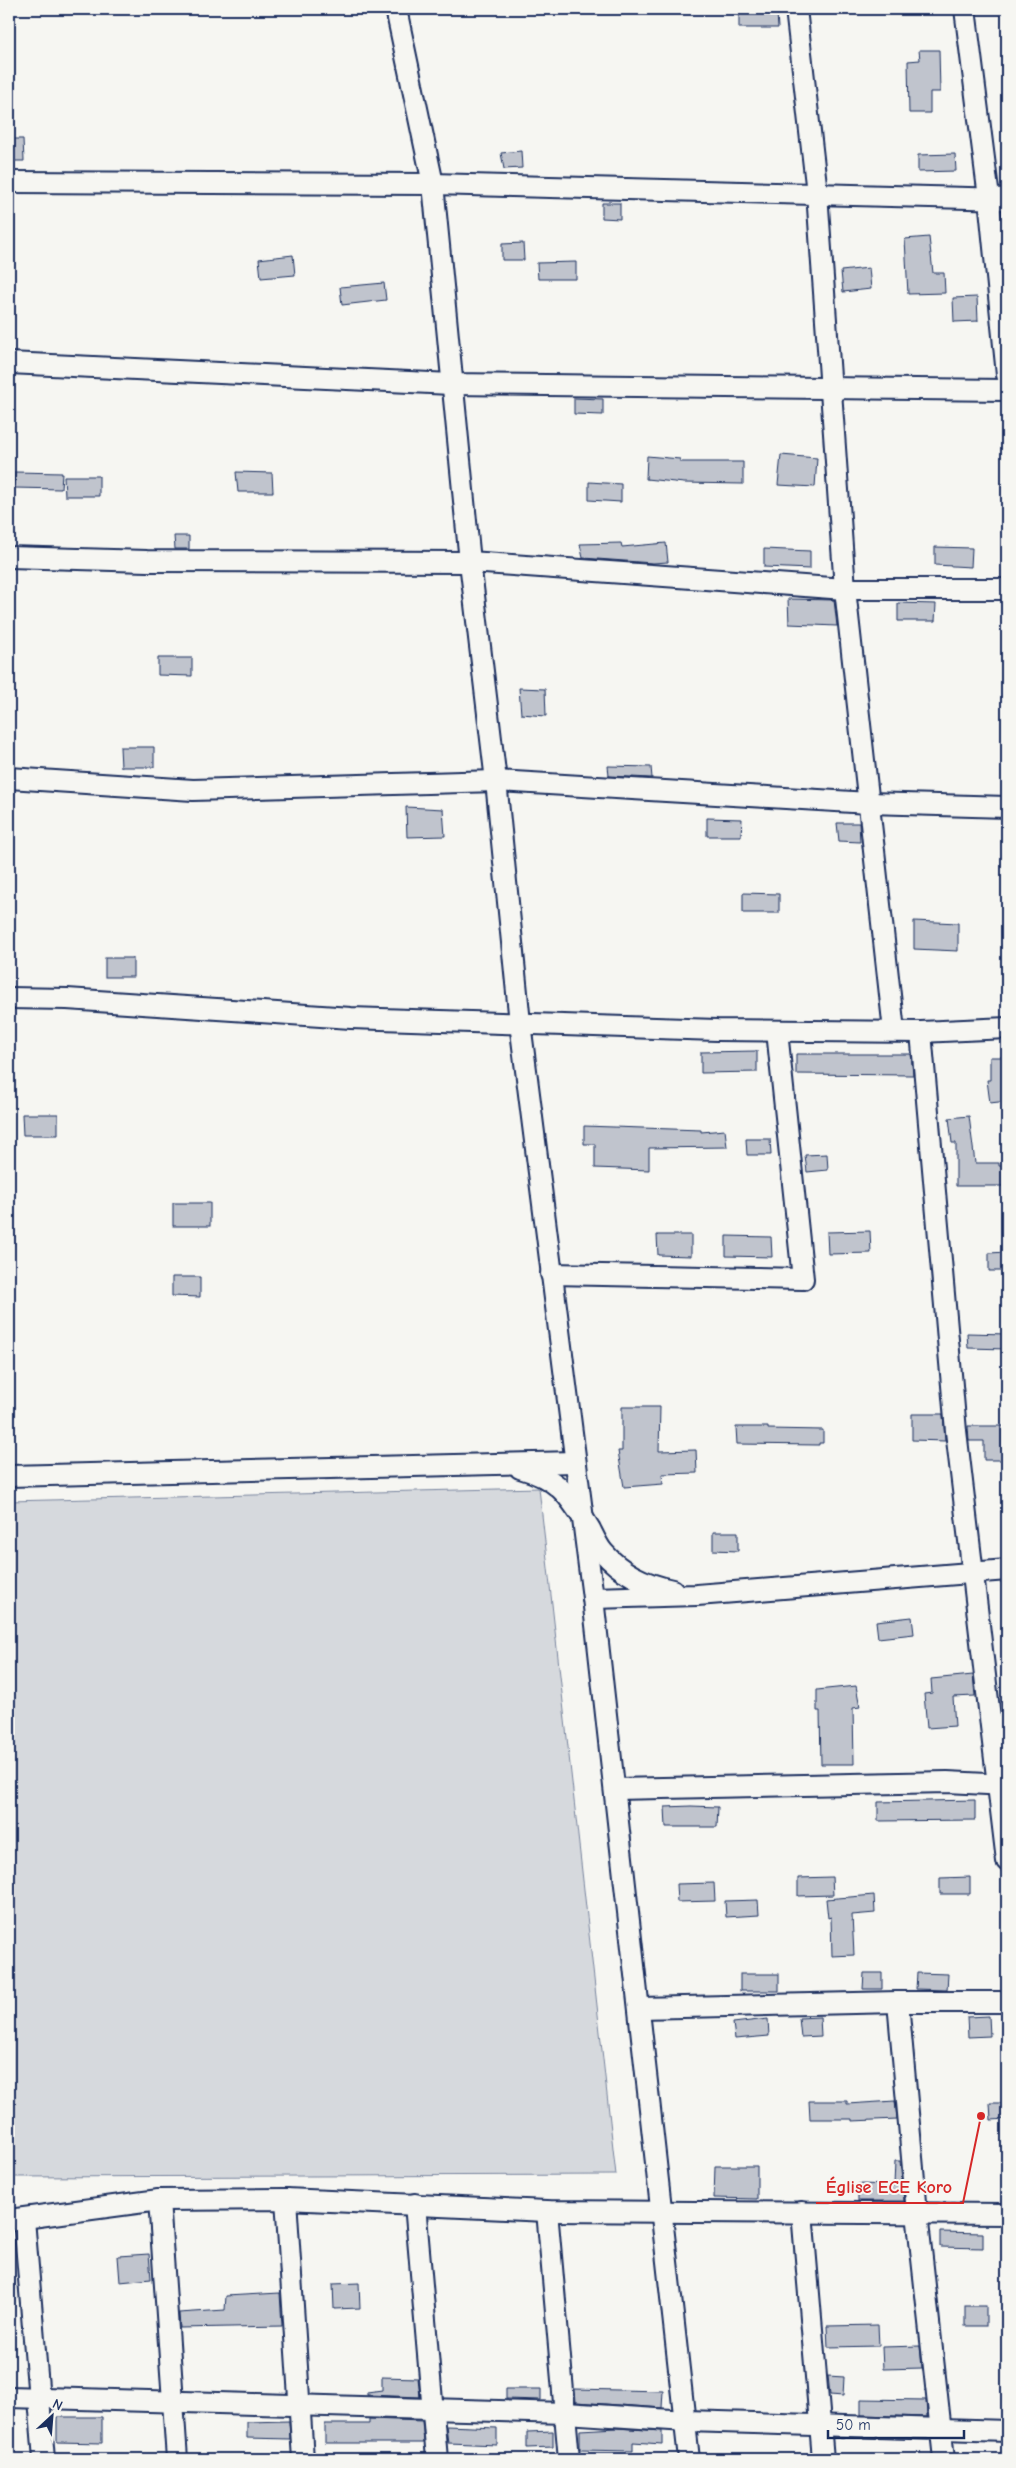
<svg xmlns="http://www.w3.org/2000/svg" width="1016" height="2468" font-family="'Comic Neue',sans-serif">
<rect width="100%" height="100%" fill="#f6f6f2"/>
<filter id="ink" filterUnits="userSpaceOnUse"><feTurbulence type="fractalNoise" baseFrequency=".02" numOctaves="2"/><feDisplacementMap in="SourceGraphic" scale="10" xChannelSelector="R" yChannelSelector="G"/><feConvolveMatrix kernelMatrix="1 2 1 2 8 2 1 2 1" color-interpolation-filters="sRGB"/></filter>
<g filter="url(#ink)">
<!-- green -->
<polygon fill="#d6d9dd" stroke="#78849e" points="539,1488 616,2175 9,2177 9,1501"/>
<!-- building -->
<g fill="#c0c4cd" stroke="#1b2f5e">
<polygon points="739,13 777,13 778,28 739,28"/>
<polygon points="919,50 939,50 940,92 930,92 930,113 909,113 908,61 920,60"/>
<polygon points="9,139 23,139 24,161 9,161"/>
<polygon points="521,151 522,168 504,169 501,153"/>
<polygon points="955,154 956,171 918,172 918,155"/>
<polygon points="602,203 620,203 620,219 602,218"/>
<polygon points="929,237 933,273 944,273 945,293 908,294 905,239"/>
<polygon points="523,243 524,260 502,260 502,244"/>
<polygon points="293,255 295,275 261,278 259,259"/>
<polygon points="576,262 576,279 538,279 537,263"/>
<polygon points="869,268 871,289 843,292 841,271"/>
<polygon points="384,283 386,300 342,305 340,287"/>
<polygon points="977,297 978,321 954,322 953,298"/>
<polygon points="574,398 603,399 603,415 574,414"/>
<polygon points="781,455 817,458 815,487 778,485"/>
<polygon points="647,456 680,459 680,462 743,462 743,484 684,483 646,479"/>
<polygon points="15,472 62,473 61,489 14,488"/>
<polygon points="236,472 272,473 273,492 238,492"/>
<polygon points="64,476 99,476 99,496 65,496"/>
<polygon points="589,482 621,484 621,502 589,500"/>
<polygon points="174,536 189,536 189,549 175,549"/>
<polygon points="621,543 622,547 666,543 668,562 653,563 583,558 580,544"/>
<polygon points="935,547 972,548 971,567 935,565"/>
<polygon points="764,549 810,551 810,569 764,567"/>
<polygon points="788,599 834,600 837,626 789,624"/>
<polygon points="898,603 936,604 935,621 898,621"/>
<polygon points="158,658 192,658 192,676 158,675"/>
<polygon points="519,688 545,689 546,716 521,714"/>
<polygon points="120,747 154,747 154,767 121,767"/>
<polygon points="608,766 651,767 652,778 609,776"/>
<polygon points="406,807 443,809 445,836 407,837"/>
<polygon points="707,818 742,819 741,836 707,836"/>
<polygon points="837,823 859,823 860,842 839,841"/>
<polygon points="743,893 779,894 779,913 743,913"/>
<polygon points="914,921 958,923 958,951 914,949"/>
<rect x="105" y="958" width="28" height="19"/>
<polygon points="757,1051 757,1072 701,1073 701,1052"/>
<polygon points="796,1054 911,1054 913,1075 796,1074"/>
<polygon points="990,1057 1007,1057 1007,1101 990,1103 987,1080 990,1080"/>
<polygon points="22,1114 58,1114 58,1135 23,1135"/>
<polygon points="969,1116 975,1163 999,1163 999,1166 1007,1166 1007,1186 956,1186 956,1143 952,1143 949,1118"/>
<polygon points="584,1126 701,1130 701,1132 725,1130 727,1147 649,1148 649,1170 595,1168 595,1144 584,1144"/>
<polygon points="746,1139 770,1139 771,1155 747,1155"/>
<polygon points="827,1154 828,1170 807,1172 805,1155"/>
<rect x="173" y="1203" width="37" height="23"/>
<polygon points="870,1231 871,1253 828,1254 827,1232"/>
<polygon points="657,1235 691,1235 691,1256 658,1255"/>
<polygon points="726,1236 771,1237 772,1257 726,1256"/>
<polygon points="1007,1252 1007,1271 989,1271 989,1253"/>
<polygon points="172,1277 200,1277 200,1297 172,1296"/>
<polygon points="967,1333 1007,1334 1007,1349 968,1348"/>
<polygon points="622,1407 660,1407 659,1451 696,1450 697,1473 662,1474 663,1484 624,1487 618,1451 622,1451"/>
<polygon points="912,1414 943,1414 945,1441 912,1440"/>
<polygon points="968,1426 1006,1426 1007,1460 984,1460 984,1441 969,1441"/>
<polygon points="736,1427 768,1427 768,1429 823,1430 823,1443 819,1443 819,1445 737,1444"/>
<polygon points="713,1532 738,1532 738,1551 713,1550"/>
<polygon points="912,1617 914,1634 878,1638 876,1621"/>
<polygon points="973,1675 975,1696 953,1697 955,1726 927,1728 924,1694 932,1693 931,1679"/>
<polygon points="856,1686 860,1707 853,1708 854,1764 821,1764 820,1711 817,1711 817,1690"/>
<polygon points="975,1800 975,1820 878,1821 878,1802"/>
<polygon points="691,1806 718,1807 717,1827 666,1827 665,1807"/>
<polygon points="832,1877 833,1895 798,1896 798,1878"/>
<polygon points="970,1877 970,1894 940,1894 940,1878"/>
<polygon points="714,1883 715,1901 677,1902 676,1884"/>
<polygon points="874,1895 875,1913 852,1915 854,1955 832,1956 831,1917 828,1918 826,1899"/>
<polygon points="758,1900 759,1915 726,1917 725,1901"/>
<polygon points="864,1973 882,1973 882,1989 863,1989"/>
<polygon points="917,1973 948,1974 947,1990 916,1989"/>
<rect x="740" y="1974" width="39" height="17"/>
<polygon points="989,2016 990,2036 968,2037 967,2017"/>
<polygon points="820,2017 821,2036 801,2037 799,2018"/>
<polygon points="768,2019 769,2036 735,2039 733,2023"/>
<polygon points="809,2101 847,2101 847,2104 895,2101 897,2119 852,2121 852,2119 810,2119"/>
<polygon points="990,2103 1007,2103 1007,2119 991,2120"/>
<polygon points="895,2161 900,2161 904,2201 858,2201 858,2184 894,2185"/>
<polygon points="715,2166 757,2166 757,2199 714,2198"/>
<polygon points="940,2232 983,2233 983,2248 940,2247"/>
<polygon points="149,2254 151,2279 120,2282 118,2256"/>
<polygon points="359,2283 360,2308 334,2309 333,2284"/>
<polygon points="280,2293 282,2326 180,2328 179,2313 225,2310 226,2296"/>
<rect x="965" y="2306" width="21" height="20"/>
<polygon points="878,2325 879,2346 828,2347 827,2326"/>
<polygon points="920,2346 922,2368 883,2369 882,2347"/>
<polygon points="828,2376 844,2377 843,2396 830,2395"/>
<polygon points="382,2377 418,2378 420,2397 367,2395 367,2392 382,2390"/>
<polygon points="506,2389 541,2389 541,2400 506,2399"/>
<polygon points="575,2389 663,2391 662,2408 576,2402"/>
<polygon points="861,2399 926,2400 927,2417 861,2415"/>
<polygon points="57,2417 102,2417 102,2443 57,2442"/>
<polygon points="369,2419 422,2421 424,2443 325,2443 325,2424 369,2424"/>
<polygon points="289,2421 290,2439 247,2438 247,2422"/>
<polygon points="446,2426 497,2428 497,2445 448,2443"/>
<polygon points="616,2428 662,2431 662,2444 633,2442 633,2451 580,2450 580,2430"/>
<polygon points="553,2431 553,2447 527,2448 527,2432"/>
</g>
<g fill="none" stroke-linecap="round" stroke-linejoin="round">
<defs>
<g id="street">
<polyline points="396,9 433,184 470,562 496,781 520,1023 593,1598 689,2459"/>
<polyline points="796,9 817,193 845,589 894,1031"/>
<polyline points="965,9 989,198 1007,375"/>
<polyline points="9,182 433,184 1007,199"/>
<polyline points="9,363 451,384 1007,390"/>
<polyline points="9,557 147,561 470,562 845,589 1007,589"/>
<polyline points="9,778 193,790 496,781 869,803 1007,807"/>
<polyline points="9,998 67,999 351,1018 717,1030 921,1032 1007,1028"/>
<polyline points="921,1032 956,1431 1007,1861"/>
<polyline points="551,1274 803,1279 777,1031"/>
<path d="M520,1468c40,11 49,28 70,61 4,8 8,17 13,23 18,21 44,33 70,38"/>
<polyline points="9,1476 575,1462"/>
<polyline points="593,1598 697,1595 1007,1570"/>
<polyline points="615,1789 947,1782 1007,1785"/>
<polyline points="898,2002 917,2213 944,2459"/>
<polyline points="640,2008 898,2002 1007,2002"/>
<polyline points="286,2199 303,2459"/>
<polyline points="159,2200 177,2459"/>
<polyline points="415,2204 437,2459"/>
<polyline points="547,2211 569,2459"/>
<polyline points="802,2212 823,2459"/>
<polyline points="24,2219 44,2459"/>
<polyline points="9,2220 159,2200 286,2199 547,2211 1007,2214"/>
<polyline points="9,2397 566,2413 686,2421 1007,2431"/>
</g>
</defs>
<!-- street casing -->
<use href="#street" stroke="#1b2f5e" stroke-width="24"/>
<!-- street -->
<use href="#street" stroke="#f6f6f2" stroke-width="20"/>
</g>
</g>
<!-- callouts -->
<path fill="none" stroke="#d62828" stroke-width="2" d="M981 2116L963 2203H816"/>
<circle fill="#d62828" stroke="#f6f6f2" stroke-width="2" cx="981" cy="2116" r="5"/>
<g font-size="18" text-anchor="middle" font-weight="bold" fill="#d62828" stroke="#f6f6f2" stroke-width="4" stroke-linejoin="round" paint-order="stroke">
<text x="889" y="2193">Église ECE Koro</text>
</g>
<!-- margin -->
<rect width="1016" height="2468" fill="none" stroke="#f6f6f2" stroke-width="30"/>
<rect x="15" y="15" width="986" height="2438" fill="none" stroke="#1b2f5e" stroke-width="2" filter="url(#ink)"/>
<!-- north arrow -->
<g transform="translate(52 2416) rotate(26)" stroke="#f6f6f2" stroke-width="4" paint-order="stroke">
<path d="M0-4L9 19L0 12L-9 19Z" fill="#1b2f5e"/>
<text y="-8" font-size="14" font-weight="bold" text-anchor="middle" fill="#1b2f5e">N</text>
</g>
<!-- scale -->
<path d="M828 2430v8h136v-8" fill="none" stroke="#1b2f5e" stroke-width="2.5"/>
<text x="836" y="2430" font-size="15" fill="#1b2f5e" stroke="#f6f6f2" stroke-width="4" paint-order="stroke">50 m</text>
</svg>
